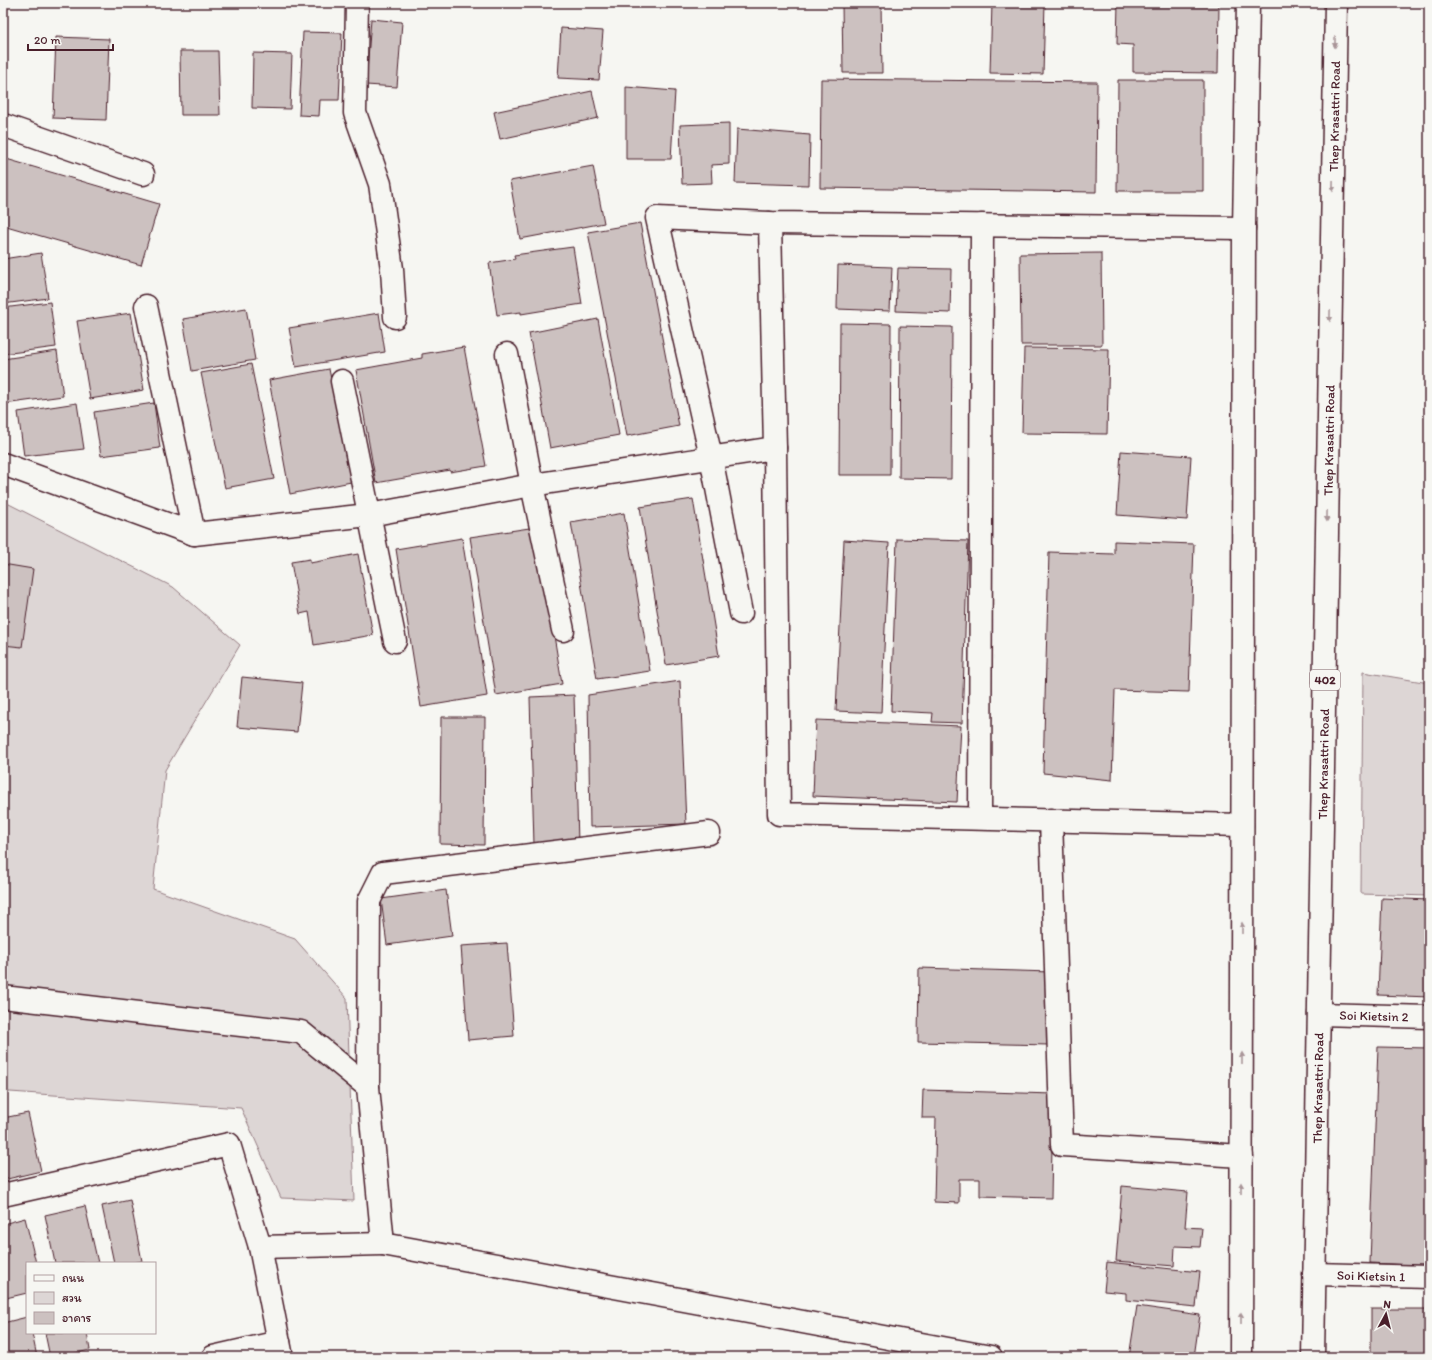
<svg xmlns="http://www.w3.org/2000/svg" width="1432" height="1360" font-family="Itim,'Playpen Sans Thai',sans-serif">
<rect width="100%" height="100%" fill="#f6f6f2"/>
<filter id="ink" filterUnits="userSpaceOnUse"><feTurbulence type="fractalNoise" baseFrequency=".025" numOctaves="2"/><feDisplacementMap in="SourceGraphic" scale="8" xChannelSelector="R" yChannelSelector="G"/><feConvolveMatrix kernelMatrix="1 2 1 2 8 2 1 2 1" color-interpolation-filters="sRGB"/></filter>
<g filter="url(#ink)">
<!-- green -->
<g fill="#ddd6d5" stroke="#947a80">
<polygon points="3,501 173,587 240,645 165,770 153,889 295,939 347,998 354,1201 281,1198 241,1108 10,1092 3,1093"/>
<polygon points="1363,672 1429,683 1429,896 1361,894"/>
</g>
<!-- building -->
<g fill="#ccc1c0" stroke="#4a1f2b">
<polygon points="842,3 881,3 882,73 843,73"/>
<polygon points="992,3 1045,3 1043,74 990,73"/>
<polygon points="1118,3 1219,3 1218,73 1133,72 1133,45 1117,44"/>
<polygon points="371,19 402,22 397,87 366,85"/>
<polygon points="561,28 603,31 599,80 558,78"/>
<polygon points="303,32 342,33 339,100 320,100 319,116 299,115"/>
<polygon points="56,37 109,39 106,120 53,118"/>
<polygon points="180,51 218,51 220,115 181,115"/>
<polygon points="253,53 292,54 290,109 252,108"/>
<polygon points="821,79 1097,82 1096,192 820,188"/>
<polygon points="1118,80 1203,80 1203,191 1117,191"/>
<polygon points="626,87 675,91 671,159 626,159"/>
<polygon points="592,91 598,118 500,139 494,112"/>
<polygon points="729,123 729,164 711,165 712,183 682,184 680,125"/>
<polygon points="737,129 810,135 809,185 735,183"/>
<polygon points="3,158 159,204 141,265 3,225"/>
<polygon points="593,166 604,223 520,239 510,181"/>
<polygon points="640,223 679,426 627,436 588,232"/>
<polygon points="573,247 582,304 521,314 521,312 497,315 489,263 515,259 514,255"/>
<polygon points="41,253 48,298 3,304 3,259"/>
<polygon points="1101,253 1102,345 1021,345 1020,254"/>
<polygon points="838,265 892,267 890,311 837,309"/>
<polygon points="898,268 951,269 950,313 896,311"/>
<polygon points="50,302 56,347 3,354 3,308"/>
<polygon points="246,308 255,360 192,371 183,319"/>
<polygon points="131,313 144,390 90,399 77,321"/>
<polygon points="379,313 385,352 296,367 289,328"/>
<polygon points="598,319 619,435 550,448 529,333"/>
<polygon points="840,323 891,324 890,475 839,475"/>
<polygon points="900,326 952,327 951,479 899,478"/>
<polygon points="464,347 486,466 450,472 450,470 376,483 356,370 422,358 422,354"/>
<polygon points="1024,348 1109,349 1107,434 1022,433"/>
<polygon points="57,351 63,396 4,404 3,359"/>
<polygon points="251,364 274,479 225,488 201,373"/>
<polygon points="329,369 351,482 290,494 269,380"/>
<polygon points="77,403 84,449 24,456 18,412"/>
<polygon points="154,403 160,448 101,456 94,412"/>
<polygon points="1121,451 1191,456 1187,520 1117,515"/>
<polygon points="693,499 719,656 666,665 640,507"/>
<polygon points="624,513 650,671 597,679 571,522"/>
<polygon points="536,527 562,684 496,695 470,537"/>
<polygon points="462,538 487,696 421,707 396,549"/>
<polygon points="897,539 968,541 962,723 932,722 933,713 891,711"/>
<polygon points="844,540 889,543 881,713 836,711"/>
<polygon points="1114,541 1194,544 1189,692 1115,690 1112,780 1043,773 1049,552 1114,554"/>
<polygon points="358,554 373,635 314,645 309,612 300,614 291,562 310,559 310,563"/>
<polygon points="3,564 33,569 22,647 3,645"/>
<polygon points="242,677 302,683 297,732 237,727"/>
<polygon points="680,681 686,824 590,827 588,695"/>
<polygon points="574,695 578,844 534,845 530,697"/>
<polygon points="441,717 485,717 484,845 440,844"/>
<polygon points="816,720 961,726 957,802 813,796"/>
<polygon points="446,890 452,936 387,945 381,899"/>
<polygon points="1382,898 1429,900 1429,997 1378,995"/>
<polygon points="507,943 514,1036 468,1040 461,946"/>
<polygon points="919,968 1051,972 1050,1045 918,1042"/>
<polygon points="1378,1047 1429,1048 1429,1266 1370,1263"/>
<polygon points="923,1090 1053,1094 1051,1198 980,1196 980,1179 959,1179 959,1203 934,1202 936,1118 922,1118"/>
<polygon points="28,1113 41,1171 3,1180 3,1118"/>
<polygon points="1122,1186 1188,1192 1185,1227 1202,1228 1200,1247 1175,1246 1174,1266 1116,1261"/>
<polygon points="130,1200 142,1261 133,1263 114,1263 102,1206"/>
<polygon points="85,1206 98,1263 55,1263 45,1215"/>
<polygon points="25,1218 36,1263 27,1263 27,1293 6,1298 3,1286 3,1224"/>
<polygon points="1107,1262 1200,1272 1196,1307 1126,1300 1126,1293 1104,1291"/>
<polygon points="1137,1306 1200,1315 1194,1357 1129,1357"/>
<rect x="1371" y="1309" width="58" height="48"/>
<polygon points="27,1317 27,1333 32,1333 37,1357 3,1357 3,1323"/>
<polygon points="45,1333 87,1333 90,1350 59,1357 50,1357"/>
</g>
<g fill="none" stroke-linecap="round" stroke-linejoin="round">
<defs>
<g id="street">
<polyline points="357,3 355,113 380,184 392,269 395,317"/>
<polyline points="3,125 143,174"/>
<polyline points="770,223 775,448 779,814 1242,825"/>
<polyline points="146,306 194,534"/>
<polyline points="507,354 532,485 563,630"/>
<polyline points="342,381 395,641"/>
<polyline points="3,464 194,534 369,515 532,485 775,448"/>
<polyline points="741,613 711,457 657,218 770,223 1244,228"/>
<polyline points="980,818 982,225"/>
<polyline points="1051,820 1062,1145 1242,1156"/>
<polyline points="3,997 301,1032 368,1087 383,1244 991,1357"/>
<path id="s1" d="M1319,1014l110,3"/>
<polyline points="368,1087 369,901 383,873 709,833"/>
<polyline points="3,1195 229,1144 260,1247 282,1357"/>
<polyline points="260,1247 383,1244"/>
<path id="s2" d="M1314,1274l115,3"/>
<polyline points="213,1357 279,1342"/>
</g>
<g id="primary">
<polyline points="1241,1357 1244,228 1248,3"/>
<path id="s3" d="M1313,1357l23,-1354"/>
</g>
</defs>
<!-- street casing -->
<use href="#street" stroke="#4a1f2b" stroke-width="25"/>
<!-- primary casing -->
<use href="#primary" stroke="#4a1f2b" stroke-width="25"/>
<!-- street -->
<use href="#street" stroke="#f6f6f2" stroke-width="22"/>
<!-- primary -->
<use href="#primary" stroke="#f6f6f2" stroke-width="22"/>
</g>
<!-- one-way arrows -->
<defs><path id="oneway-solid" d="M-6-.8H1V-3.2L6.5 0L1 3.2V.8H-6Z"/></defs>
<g fill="#a99598">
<use href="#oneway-solid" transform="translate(1335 42) rotate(91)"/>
<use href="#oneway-solid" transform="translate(1333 186) rotate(91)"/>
<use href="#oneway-solid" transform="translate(1330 316) rotate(91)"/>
<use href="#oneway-solid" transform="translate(1327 516) rotate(91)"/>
<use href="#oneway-solid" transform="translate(1242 928) rotate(-90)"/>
<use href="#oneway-solid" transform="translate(1242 1058) rotate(-90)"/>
<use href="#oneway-solid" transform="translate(1241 1188) rotate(-90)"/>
<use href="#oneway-solid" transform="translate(1241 1318) rotate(-90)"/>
</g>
</g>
<g text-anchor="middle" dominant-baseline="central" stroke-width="4" stroke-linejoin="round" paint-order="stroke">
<!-- shield labels -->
<rect fill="#f6f6f2" stroke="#7e6067" stroke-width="1" x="1310" y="670" width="30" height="20" rx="3"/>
<g font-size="12" font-weight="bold" fill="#4a1f2b">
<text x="1325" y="680">402</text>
</g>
<!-- street labels -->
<g font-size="13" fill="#4a1f2b" stroke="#f6f6f2">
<text stroke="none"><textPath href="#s3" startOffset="1241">Thep Krasattri Road</textPath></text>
<text stroke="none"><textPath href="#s3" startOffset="917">Thep Krasattri Road</textPath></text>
<text stroke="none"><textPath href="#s3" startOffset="593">Thep Krasattri Road</textPath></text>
<text stroke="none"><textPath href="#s1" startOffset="55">Soi Kietsin 2</textPath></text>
<text stroke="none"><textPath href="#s3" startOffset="269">Thep Krasattri Road</textPath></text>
<text stroke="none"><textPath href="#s2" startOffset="57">Soi Kietsin 1</textPath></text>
</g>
</g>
<!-- margin -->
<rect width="1432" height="1360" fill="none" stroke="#f6f6f2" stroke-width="16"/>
<rect x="8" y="8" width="1416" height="1344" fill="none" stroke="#4a1f2b" stroke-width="1.5" filter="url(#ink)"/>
<!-- legend -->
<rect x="26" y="1262" width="130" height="72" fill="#f6f6f2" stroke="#b1a0a2"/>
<rect x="34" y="1275" width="20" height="6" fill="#f6f6f2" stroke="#b1a0a2"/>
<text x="62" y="1282" font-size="12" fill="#4a1f2b">ถนน</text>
<rect x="34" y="1292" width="20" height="12" fill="#ddd6d5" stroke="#b1a0a2"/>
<text x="62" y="1302" font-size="12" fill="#4a1f2b">สวน</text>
<rect x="34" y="1312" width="20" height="12" fill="#ccc1c0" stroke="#b1a0a2"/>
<text x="62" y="1322" font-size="12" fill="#4a1f2b">อาคาร</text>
<!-- north arrow -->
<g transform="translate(1386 1314) rotate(7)" stroke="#f6f6f2" stroke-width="3" paint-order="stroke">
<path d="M0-3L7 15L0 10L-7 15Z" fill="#4a1f2b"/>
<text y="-6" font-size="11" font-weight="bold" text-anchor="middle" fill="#4a1f2b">N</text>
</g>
<!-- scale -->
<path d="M28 44v6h85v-6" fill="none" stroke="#4a1f2b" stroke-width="2"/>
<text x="34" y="44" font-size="12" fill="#4a1f2b" stroke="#f6f6f2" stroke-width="3" paint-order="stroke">20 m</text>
</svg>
